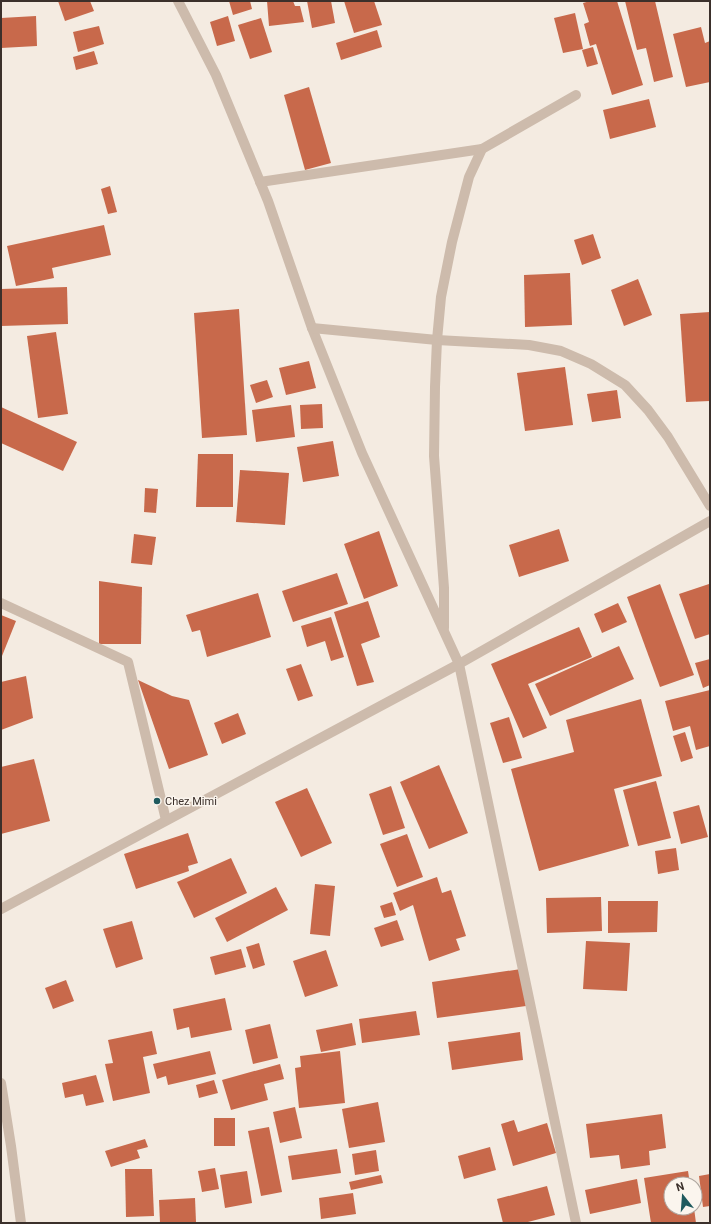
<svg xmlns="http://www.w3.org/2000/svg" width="711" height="1224" font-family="Roboto,sans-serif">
<rect width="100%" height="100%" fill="#f4ebe1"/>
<!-- building -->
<g fill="#c8694b">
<polygon points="58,1 90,1 94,11 65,21"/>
<polygon points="229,1 250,1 252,9 233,15"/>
<polygon points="267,1 293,1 295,6 300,6 304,22 269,26"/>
<polygon points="307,1 331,1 335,23 312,28"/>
<polygon points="344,1 374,1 382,25 354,33"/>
<polygon points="590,1 617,1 643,85 612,95 596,44 590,46 584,24 589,22 583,3"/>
<polygon points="625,1 655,1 673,77 654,82 646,48 637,50"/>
<polygon points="575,13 583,49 563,53 554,18"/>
<polygon points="36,16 37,46 1,48 1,18"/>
<polygon points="228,16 235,41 217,46 210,22"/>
<polygon points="261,18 272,52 250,59 238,25"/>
<polygon points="99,26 104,44 78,52 73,32"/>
<polygon points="701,27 705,43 710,41 710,82 686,87 673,34"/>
<polygon points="377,30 382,47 341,60 336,43"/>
<polygon points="593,47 598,64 587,67 582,50"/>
<polygon points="94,51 98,64 76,70 73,57"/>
<polygon points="309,87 331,163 305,170 284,95"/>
<polygon points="649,99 656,127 610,139 603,110"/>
<polygon points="110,186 117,212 108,214 101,189"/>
<polygon points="104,225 111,255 52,268 54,278 16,286 7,246"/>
<polygon points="593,234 601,258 582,265 574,240"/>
<polygon points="570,273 572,325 525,327 524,275"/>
<polygon points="638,279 652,315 624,326 611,290"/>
<polygon points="67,287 68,324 1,326 1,289"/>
<polygon points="239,309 247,435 202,438 194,313"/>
<polygon points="710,312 710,401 686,402 680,314"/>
<polygon points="56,332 68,414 38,418 27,336"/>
<polygon points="309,361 316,388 286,395 279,368"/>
<polygon points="565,367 573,425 525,431 517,373"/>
<polygon points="267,380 273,397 256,403 250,385"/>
<polygon points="617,390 621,418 592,422 587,394"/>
<polygon points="322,404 323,428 301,429 300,405"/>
<polygon points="291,405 295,437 256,442 252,410"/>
<polygon points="1,407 77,442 63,471 1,443"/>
<polygon points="333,441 339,476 303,482 297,447"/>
<polygon points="198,454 233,454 233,507 196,507"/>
<polygon points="240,470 289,473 285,525 236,522"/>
<polygon points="145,488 158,489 156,513 144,512"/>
<polygon points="559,529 569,561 519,577 509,545"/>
<polygon points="379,531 398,586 364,599 344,544"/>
<polygon points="134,534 156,537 152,565 131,563"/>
<polygon points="337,573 348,604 293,622 282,591"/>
<polygon points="99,581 142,587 141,644 99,644"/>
<polygon points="660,584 694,675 660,687 627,597"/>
<polygon points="709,584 710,587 710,634 695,639 679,594"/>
<polygon points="258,593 271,637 207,657 200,630 192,632 186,615"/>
<polygon points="368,601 380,637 361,644 374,682 357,686 334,612"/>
<polygon points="618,603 627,622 602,633 594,614"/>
<polygon points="1,615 16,621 2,656 1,655"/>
<polygon points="331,617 344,657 331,661 325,641 307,647 301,626"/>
<polygon points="579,627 592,657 528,684 547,728 523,738 491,664"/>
<polygon points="619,646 634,679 550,716 535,684"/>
<polygon points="710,659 710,685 703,688 695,663"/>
<polygon points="301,664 313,696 298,701 286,669"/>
<polygon points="26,676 33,718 1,730 1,682"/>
<polygon points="138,680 172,696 189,700 208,755 169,769"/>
<polygon points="710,690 710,746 696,750 690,726 673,731 665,701"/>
<polygon points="641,699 662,776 614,789 629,846 539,871 511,769 574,752 566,720"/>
<polygon points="238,713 246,734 222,744 214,723"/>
<polygon points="509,717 522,758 503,763 490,723"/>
<polygon points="685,732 693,758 681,762 673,736"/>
<polygon points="34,759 50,821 1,834 1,767"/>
<polygon points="439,765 468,833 429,849 400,782"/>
<polygon points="656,781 671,838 638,846 623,790"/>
<polygon points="391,786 405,828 383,835 369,794"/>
<polygon points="307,788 332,843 301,857 275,802"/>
<polygon points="699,805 708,837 681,844 673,812"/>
<polygon points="188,833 198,863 188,866 189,871 136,889 124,854"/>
<polygon points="407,834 423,877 397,887 380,844"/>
<polygon points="676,848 679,870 658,874 655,851"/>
<polygon points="231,858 247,893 194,918 177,882"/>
<polygon points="437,877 442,893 451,890 466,936 456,939 460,950 429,961 413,905 400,911 393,893"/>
<polygon points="315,884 335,886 330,936 310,934"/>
<polygon points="276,887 288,910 227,942 215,918"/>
<polygon points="601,897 602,931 547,933 546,898"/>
<polygon points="608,901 658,901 657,932 608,933"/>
<polygon points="392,902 396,915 384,918 380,906"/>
<polygon points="397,920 404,940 381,947 374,928"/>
<polygon points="132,921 143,959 116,968 103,929"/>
<polygon points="586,941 630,943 627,991 583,989"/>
<polygon points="259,943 265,965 253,969 246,947"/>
<polygon points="241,949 246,967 215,975 210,957"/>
<polygon points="326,950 338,986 305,997 293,961"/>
<polygon points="521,969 526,1006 437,1018 432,982"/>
<polygon points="66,980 74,1001 53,1009 45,988"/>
<polygon points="225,998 232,1030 191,1038 189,1027 177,1030 173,1009"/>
<polygon points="416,1011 420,1035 362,1043 359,1019"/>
<polygon points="352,1023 356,1045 321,1052 316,1030"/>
<polygon points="270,1024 278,1058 253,1064 245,1030"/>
<polygon points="152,1031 157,1054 143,1057 150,1093 113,1101 105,1064 113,1063 108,1040"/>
<polygon points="520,1032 523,1060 452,1070 448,1042"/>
<polygon points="210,1051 216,1074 168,1085 166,1076 157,1079 153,1064"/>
<polygon points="340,1051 345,1103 299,1108 295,1068 301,1067 300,1056"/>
<polygon points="280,1064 284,1079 264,1084 268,1100 231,1110 222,1080"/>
<polygon points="96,1075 104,1102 86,1106 83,1094 65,1098 62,1083"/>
<polygon points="214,1080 218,1093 199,1098 196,1085"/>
<polygon points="378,1102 385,1142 349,1148 342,1109"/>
<polygon points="295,1107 302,1138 280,1143 273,1112"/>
<polygon points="662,1114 666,1148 649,1151 650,1165 621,1169 619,1155 590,1158 586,1124"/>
<rect x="214" y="1118" width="21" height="28"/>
<polygon points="514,1120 518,1132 547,1123 556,1153 513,1166 501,1124"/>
<polygon points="269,1127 282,1192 261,1196 248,1131"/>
<polygon points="145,1139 148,1147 137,1150 140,1158 111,1167 105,1151"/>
<polygon points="490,1147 496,1170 464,1179 458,1156"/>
<polygon points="337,1149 341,1173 292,1180 288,1156"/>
<polygon points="376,1150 379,1171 355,1175 352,1154"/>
<polygon points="215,1168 219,1189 202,1192 198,1171"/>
<polygon points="125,1169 152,1169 154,1216 126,1217"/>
<polygon points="247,1171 252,1203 225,1208 220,1175"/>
<polygon points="688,1171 690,1184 671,1184 671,1208 694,1208 696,1223 651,1223 644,1178"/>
<polygon points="710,1174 710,1206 703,1207 699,1176"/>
<polygon points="381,1175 383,1183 351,1190 349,1182"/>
<polygon points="637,1179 641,1203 590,1214 585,1190"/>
<polygon points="547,1186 555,1215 524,1223 503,1223 497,1199"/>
<polygon points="353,1193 356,1214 321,1219 319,1198"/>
<polygon points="195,1198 196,1222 160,1223 159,1200"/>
</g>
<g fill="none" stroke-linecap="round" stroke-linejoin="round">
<!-- minor -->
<g stroke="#cdbbac" stroke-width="10">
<polyline points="178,1 216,75 268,201 312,328 362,453 459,664 576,1223"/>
<polyline points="260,182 482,149"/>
<polyline points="312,328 437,340 529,345 561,351 591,364 625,385 648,410 668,437 710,506"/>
<polyline points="1,603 128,662 166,820"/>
<polyline points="444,628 444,588 434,456 435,387 437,340 441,297 452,242 469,177 482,149 576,95"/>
<polyline points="1,909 459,664 710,521"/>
<polyline points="1,1083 11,1146 21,1223"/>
</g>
</g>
<!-- markers -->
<circle fill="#1f5a5e" stroke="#fbf5ee" stroke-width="1.5" cx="157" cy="801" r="4"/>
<g text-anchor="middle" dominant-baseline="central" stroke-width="3" stroke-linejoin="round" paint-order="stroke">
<!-- poi labels -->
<g font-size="11" fill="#3b302b" stroke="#fbf5ee" text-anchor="start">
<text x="165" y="801">Chez Mimi</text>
</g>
</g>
<!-- border -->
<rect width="711" height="1224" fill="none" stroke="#3b302b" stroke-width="4"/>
<!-- north arrow -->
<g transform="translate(683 1196) rotate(343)"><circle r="19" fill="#fbf5ee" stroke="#aea6a0"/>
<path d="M0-3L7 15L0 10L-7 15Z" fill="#1f5a5e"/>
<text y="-6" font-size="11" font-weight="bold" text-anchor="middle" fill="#3b302b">N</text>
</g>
</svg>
